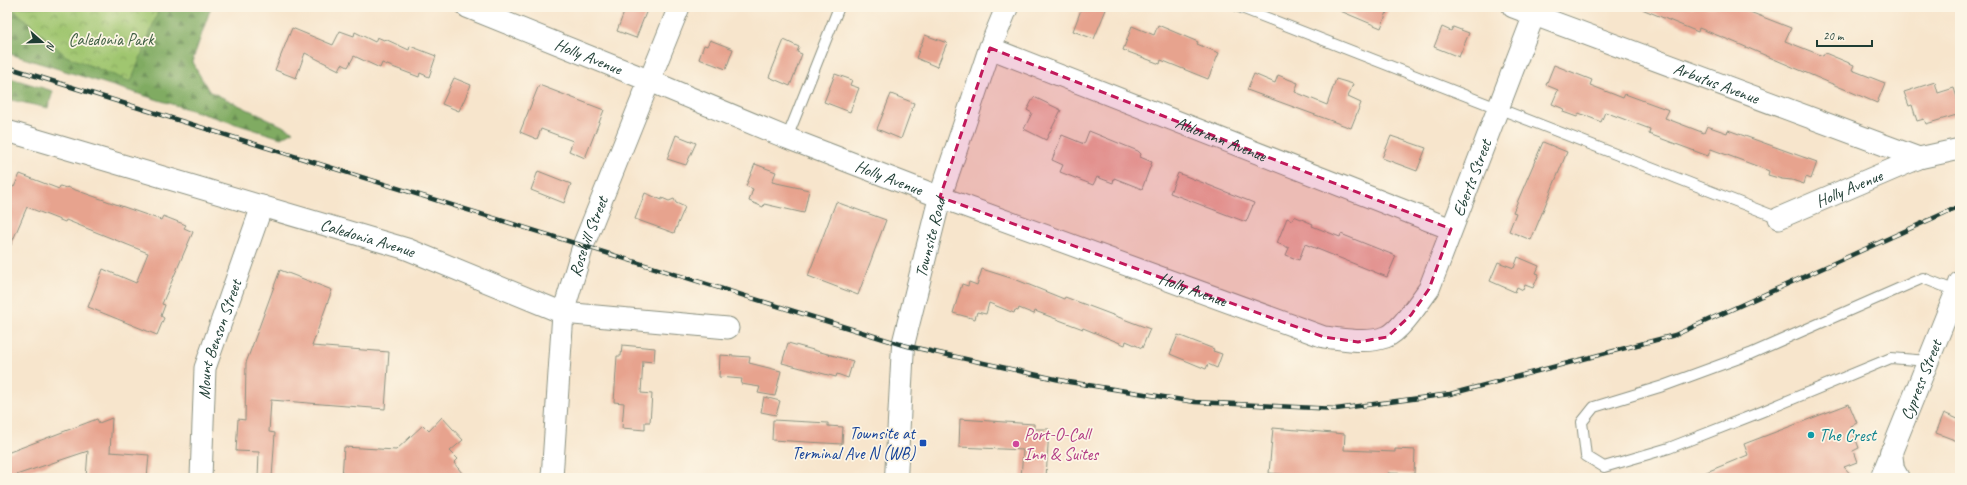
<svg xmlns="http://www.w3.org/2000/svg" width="1967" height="485" font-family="Caveat,sans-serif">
<defs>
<pattern id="forest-firs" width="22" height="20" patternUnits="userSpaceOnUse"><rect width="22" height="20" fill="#80ab62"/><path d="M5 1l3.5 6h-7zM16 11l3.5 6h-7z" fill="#688c52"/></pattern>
<pattern id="park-crowns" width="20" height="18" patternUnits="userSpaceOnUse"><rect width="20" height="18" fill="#a0c670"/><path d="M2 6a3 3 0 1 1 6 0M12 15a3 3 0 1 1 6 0" fill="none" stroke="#82a25d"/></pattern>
</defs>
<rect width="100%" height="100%" fill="#fcf5e5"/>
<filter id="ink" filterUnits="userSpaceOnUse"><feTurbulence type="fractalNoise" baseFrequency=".025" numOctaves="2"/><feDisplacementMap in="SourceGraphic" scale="8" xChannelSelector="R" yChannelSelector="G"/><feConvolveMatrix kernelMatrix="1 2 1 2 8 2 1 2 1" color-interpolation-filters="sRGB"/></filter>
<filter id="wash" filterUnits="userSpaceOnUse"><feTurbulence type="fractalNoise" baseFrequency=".012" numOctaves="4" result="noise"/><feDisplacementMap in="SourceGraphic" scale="16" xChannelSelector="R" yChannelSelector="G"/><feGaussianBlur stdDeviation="0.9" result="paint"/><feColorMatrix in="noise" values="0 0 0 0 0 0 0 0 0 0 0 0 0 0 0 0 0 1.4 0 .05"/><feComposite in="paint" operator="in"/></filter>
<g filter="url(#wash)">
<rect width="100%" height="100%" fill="#f7e5cc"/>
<!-- forest -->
<g fill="url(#forest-firs)" stroke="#50744b">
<polygon points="7,7 211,7 192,62 209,91 293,131 281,138 7,53"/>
<polygon points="7,77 53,91 48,108 7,99"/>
</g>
<!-- park -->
<polygon fill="url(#park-crowns)" stroke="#608252" points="11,7 160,7 131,82 66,56"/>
<g id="blocks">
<!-- building -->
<g fill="#e7a38e">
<polygon points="626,7 639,7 647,10 636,38 617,31"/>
<polygon points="1082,7 1107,7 1094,39 1073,31"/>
<polygon points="1331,7 1389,7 1381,28"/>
<polygon points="1637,7 1737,7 1791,28 1785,41 1823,56 1825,53 1854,65 1852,70 1885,83 1877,103 1734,42 1699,28 1698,32"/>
<polygon points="1158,25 1198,42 1197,44 1219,53 1208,79 1161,60 1160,64 1123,50 1132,26 1154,35"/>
<polygon points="1442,27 1451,31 1453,27 1469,33 1459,57 1434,47"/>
<polygon points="292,28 333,45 340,31 354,36 355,32 375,42 377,37 384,40 385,39 409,50 410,46 436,56 429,77 420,73 419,77 382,63 380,68 354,56 348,67 342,64 339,70 305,53 296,78 275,70"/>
<polygon points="925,35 947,43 937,67 916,58"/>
<polygon points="710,40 733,49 726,69 699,59 704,45 707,46"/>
<polygon points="784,40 799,47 797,52 802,54 790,86 769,77"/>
<polygon points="1554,65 1592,80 1590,85 1623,98 1625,94 1669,110 1665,118 1704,133 1707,126 1727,133 1728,130 1817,162 1811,179 1806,177 1804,184 1792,180 1782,179 1768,175 1769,171 1754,165 1711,149 1708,156 1649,134 1650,129 1605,112 1601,122 1579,113 1577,117 1563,112 1564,109 1552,104 1558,90 1546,85"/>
<polygon points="835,74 852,80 850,85 859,88 850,112 824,102"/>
<polygon points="1254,74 1275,83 1278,75 1298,83 1295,92 1327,105 1336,79 1353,84 1348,97 1361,103 1351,128 1247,90"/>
<polygon points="454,78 471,85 459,111 442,104"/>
<polygon points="1935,82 1938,93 1954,88 1960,107 1960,114 1926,124 1924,119 1917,121 1912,105 1909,106 1904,92"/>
<polygon points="539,85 604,110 585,158 569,151 573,141 541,129 537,139 520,132"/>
<polygon points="891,94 914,103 901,139 877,129"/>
<polygon points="1034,97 1061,110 1046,140 1024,129 1032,113 1027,110"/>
<polygon points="1089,131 1138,151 1141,154 1140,157 1152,162 1142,189 1114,178 1113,183 1097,177 1093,185 1060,172 1063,165 1052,160 1062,135 1084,144"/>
<polygon points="676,135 696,143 686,165 667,159"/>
<polygon points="1391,136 1426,148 1417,171 1382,158"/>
<polygon points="1543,142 1567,152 1531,240 1509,231 1516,213 1513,212"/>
<polygon points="755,164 776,172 772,182 809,190 804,213 764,204 763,207 749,201 753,189 746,186"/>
<polygon points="538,171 571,184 564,203 531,190"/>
<polygon points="1178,173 1254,203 1246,222 1170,193"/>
<polygon points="20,174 59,189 60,186 66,188 67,187 161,220 163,216 186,225 184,228 193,232 162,304 165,305 161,316 164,318 157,335 88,307 103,269 136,283 148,253 66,220 65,222 27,207 7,254 7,184 14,187"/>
<polygon points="645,193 662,200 662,198 669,201 674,199 676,203 685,207 674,233 635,219"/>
<polygon points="836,202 886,220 858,295 808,276"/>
<polygon points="1294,216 1313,224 1312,226 1340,237 1341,234 1396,256 1387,277 1305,244 1299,260 1286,255 1289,248 1277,243 1287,218 1292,220"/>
<polygon points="1518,257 1539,266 1536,273 1539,274 1533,288 1525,285 1523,290 1517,287 1515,292 1490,281 1498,262 1514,268"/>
<polygon points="982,269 1017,280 1064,299 1065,297 1150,329 1142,348 1126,341 1125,345 1083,328 1083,329 1035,311 1034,314 1019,308 1018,311 1015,310 1014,313 989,303 986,314 977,312 975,319 953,313 962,284 968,286 969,282 977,285"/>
<polygon points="280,270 332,290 312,346 389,352 385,409 271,400 269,432 275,433 272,478 258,478 259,452 236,451 238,419 245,420 246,363"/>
<polygon points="1178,335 1214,349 1213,351 1222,354 1217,368 1208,364 1206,369 1170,354"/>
<polygon points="788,343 853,361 848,378 837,374 836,377 782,363"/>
<polygon points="622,345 655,348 654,362 643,361 641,393 652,394 650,422 645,422 645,430 622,428 624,403 614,402 617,356 621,356"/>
<polygon points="720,355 750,357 749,363 781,371 775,396 758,393 760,387 741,384 742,379 719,377"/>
<polygon points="764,397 780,401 776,415 761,412"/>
<polygon points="1849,404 1857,423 1851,426 1859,448 1853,451 1857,462 1844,467 1854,478 1692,478 1748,455 1744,444"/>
<polygon points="1944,413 1960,420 1960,442 1936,433"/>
<polygon points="442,417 463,440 450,451 458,459 454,463 466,478 342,478 344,447 396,450 423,425 429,431"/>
<polygon points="112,418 110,452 149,455 147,478 86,478 88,451 7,478 7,453 97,419 99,423"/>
<polygon points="960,419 1034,424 1034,429 1049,429 1046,478 1021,478 1023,450 959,447"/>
<polygon points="773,420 828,423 828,426 843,427 842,444 772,440"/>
<polygon points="1273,428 1345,434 1344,450 1395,452 1395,449 1415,450 1414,474 1388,473 1388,478 1290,478 1291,475 1269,473"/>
</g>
</g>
</g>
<g filter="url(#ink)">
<use href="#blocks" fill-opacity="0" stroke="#8b9180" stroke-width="1"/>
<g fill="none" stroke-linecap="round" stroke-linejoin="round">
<defs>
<g id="lane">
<polyline points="1239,7 1779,218"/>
<polyline points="787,138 839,7"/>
<polyline points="1928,361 1891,358 1761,412 1669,448 1604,467 1586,456 1582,422 1594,407 1663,386 1750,354 1923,278 1956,291"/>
</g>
<g id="street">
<path id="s1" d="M467,7l183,74 137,57 153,59 384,140c20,2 42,7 62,0 14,-5 34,-36 43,-48l108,-282"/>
<path id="s2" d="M1513,7l406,151"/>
<path id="s3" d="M990,48l461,181"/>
<path id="s4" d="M7,131l400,118 156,64 165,15"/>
<path id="s5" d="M1779,218l140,-60 41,-9"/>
<path id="s6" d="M201,478l4,-110 57,-162"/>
<path id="s7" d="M552,478l11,-165 20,-67 96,-239"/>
<path id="s8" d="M1881,478l79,-196"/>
</g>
<g id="secondary">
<path id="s9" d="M896,478l7,-133 37,-148 50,-149 17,-41"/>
</g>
<polyline id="primary" points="1891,452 1893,469 1898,478"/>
</defs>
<!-- lane casing -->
<use href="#lane" stroke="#8b9180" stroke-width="12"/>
<!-- street casing -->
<use href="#street" stroke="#8b9180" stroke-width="23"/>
<!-- secondary casing -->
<use href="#secondary" stroke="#8b9180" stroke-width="24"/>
<!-- primary casing -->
<use href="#primary" stroke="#8b9180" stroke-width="24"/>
<!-- lane -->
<use href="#lane" stroke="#fff" stroke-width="10"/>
<!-- street -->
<use href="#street" stroke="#fff" stroke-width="21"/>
<!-- secondary -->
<use href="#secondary" stroke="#fff" stroke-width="22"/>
<!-- primary -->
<use href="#primary" stroke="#fff" stroke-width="22"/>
<defs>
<polyline id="rail" points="7,67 903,345 1069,382 1195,402 1336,409 1450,394 1675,335 1960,206"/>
</defs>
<!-- rail casing -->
<use href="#rail" stroke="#1f3d34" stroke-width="4.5"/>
<!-- rail -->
<use href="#rail" stroke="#fcf5e5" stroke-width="3" stroke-dasharray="9" stroke-linecap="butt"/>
</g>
</g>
<!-- marked area -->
<path fill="#c2185b" fill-opacity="0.2" stroke="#c2185b" stroke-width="3" stroke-dasharray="8 5" stroke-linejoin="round" d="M990,48l461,181 -22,60 -18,26 -24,22 -29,5 -34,-5 -384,-140z"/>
<!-- markers -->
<circle fill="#0f9aa8" stroke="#fcf5e5" stroke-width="1.5" cx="1811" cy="435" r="4"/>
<rect fill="#1a4fb4" stroke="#fcf5e5" stroke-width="1.5" x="919" y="439" width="8" height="8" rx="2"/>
<circle fill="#d1479c" stroke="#fcf5e5" stroke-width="1.5" cx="1016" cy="444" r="4"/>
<g text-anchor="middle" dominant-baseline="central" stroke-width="3.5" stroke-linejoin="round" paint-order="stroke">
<!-- park labels -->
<g font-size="17" fill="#3f5f43" stroke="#fcf5e5">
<text x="111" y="39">Caledonia Park</text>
</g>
<!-- street labels -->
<g font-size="17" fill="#1f3d34" stroke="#fcf5e5">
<text stroke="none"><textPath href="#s1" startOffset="131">Holly Avenue</textPath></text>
<text stroke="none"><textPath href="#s2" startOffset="217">Arbutus Avenue</textPath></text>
<text stroke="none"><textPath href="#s3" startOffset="248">Aldorann Avenue</textPath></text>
<text stroke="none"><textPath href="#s1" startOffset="455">Holly Avenue</textPath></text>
<text stroke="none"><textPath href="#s1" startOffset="1165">Eberts Street</textPath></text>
<text stroke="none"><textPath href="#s5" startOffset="76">Holly Avenue</textPath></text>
<text stroke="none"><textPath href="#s7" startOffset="246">Rosehill Street</textPath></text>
<text stroke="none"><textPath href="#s4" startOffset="376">Caledonia Avenue</textPath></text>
<text stroke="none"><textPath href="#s9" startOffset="244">Townsite Road</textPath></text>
<text stroke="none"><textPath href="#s1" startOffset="779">Holly Avenue</textPath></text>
<text stroke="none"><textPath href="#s6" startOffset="141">Mount Benson Street</textPath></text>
<text stroke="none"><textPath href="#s8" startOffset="106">Cypress Street</textPath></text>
</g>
<!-- transit labels -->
<g font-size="17" fill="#164399" stroke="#fcf5e5" text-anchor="end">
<text x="915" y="433">Townsite at<tspan x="915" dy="20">Terminal Ave N (WB)</tspan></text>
</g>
<!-- hotel labels -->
<g font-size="17" fill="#b23c85" stroke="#fcf5e5" text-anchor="start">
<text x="1024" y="434">Port-O-Call<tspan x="1024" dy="20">Inn &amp; Suites</tspan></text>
</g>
<!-- culture labels -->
<g font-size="17" fill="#0d838f" stroke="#fcf5e5" text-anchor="start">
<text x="1819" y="435">The Crest</text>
</g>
</g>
<!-- margin -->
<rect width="1967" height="485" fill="none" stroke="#fcf5e5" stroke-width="24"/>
<!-- north arrow -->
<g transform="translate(42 42) rotate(110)" stroke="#fcf5e5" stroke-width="3" paint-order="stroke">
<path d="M0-3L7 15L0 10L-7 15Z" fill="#1f3d34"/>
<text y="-6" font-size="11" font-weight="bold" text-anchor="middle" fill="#1f3d34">N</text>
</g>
<!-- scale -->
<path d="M1817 40v6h55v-6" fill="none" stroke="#1f3d34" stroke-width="2"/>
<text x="1823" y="40" font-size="12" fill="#1f3d34" stroke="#fcf5e5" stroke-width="3" paint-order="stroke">20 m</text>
</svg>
